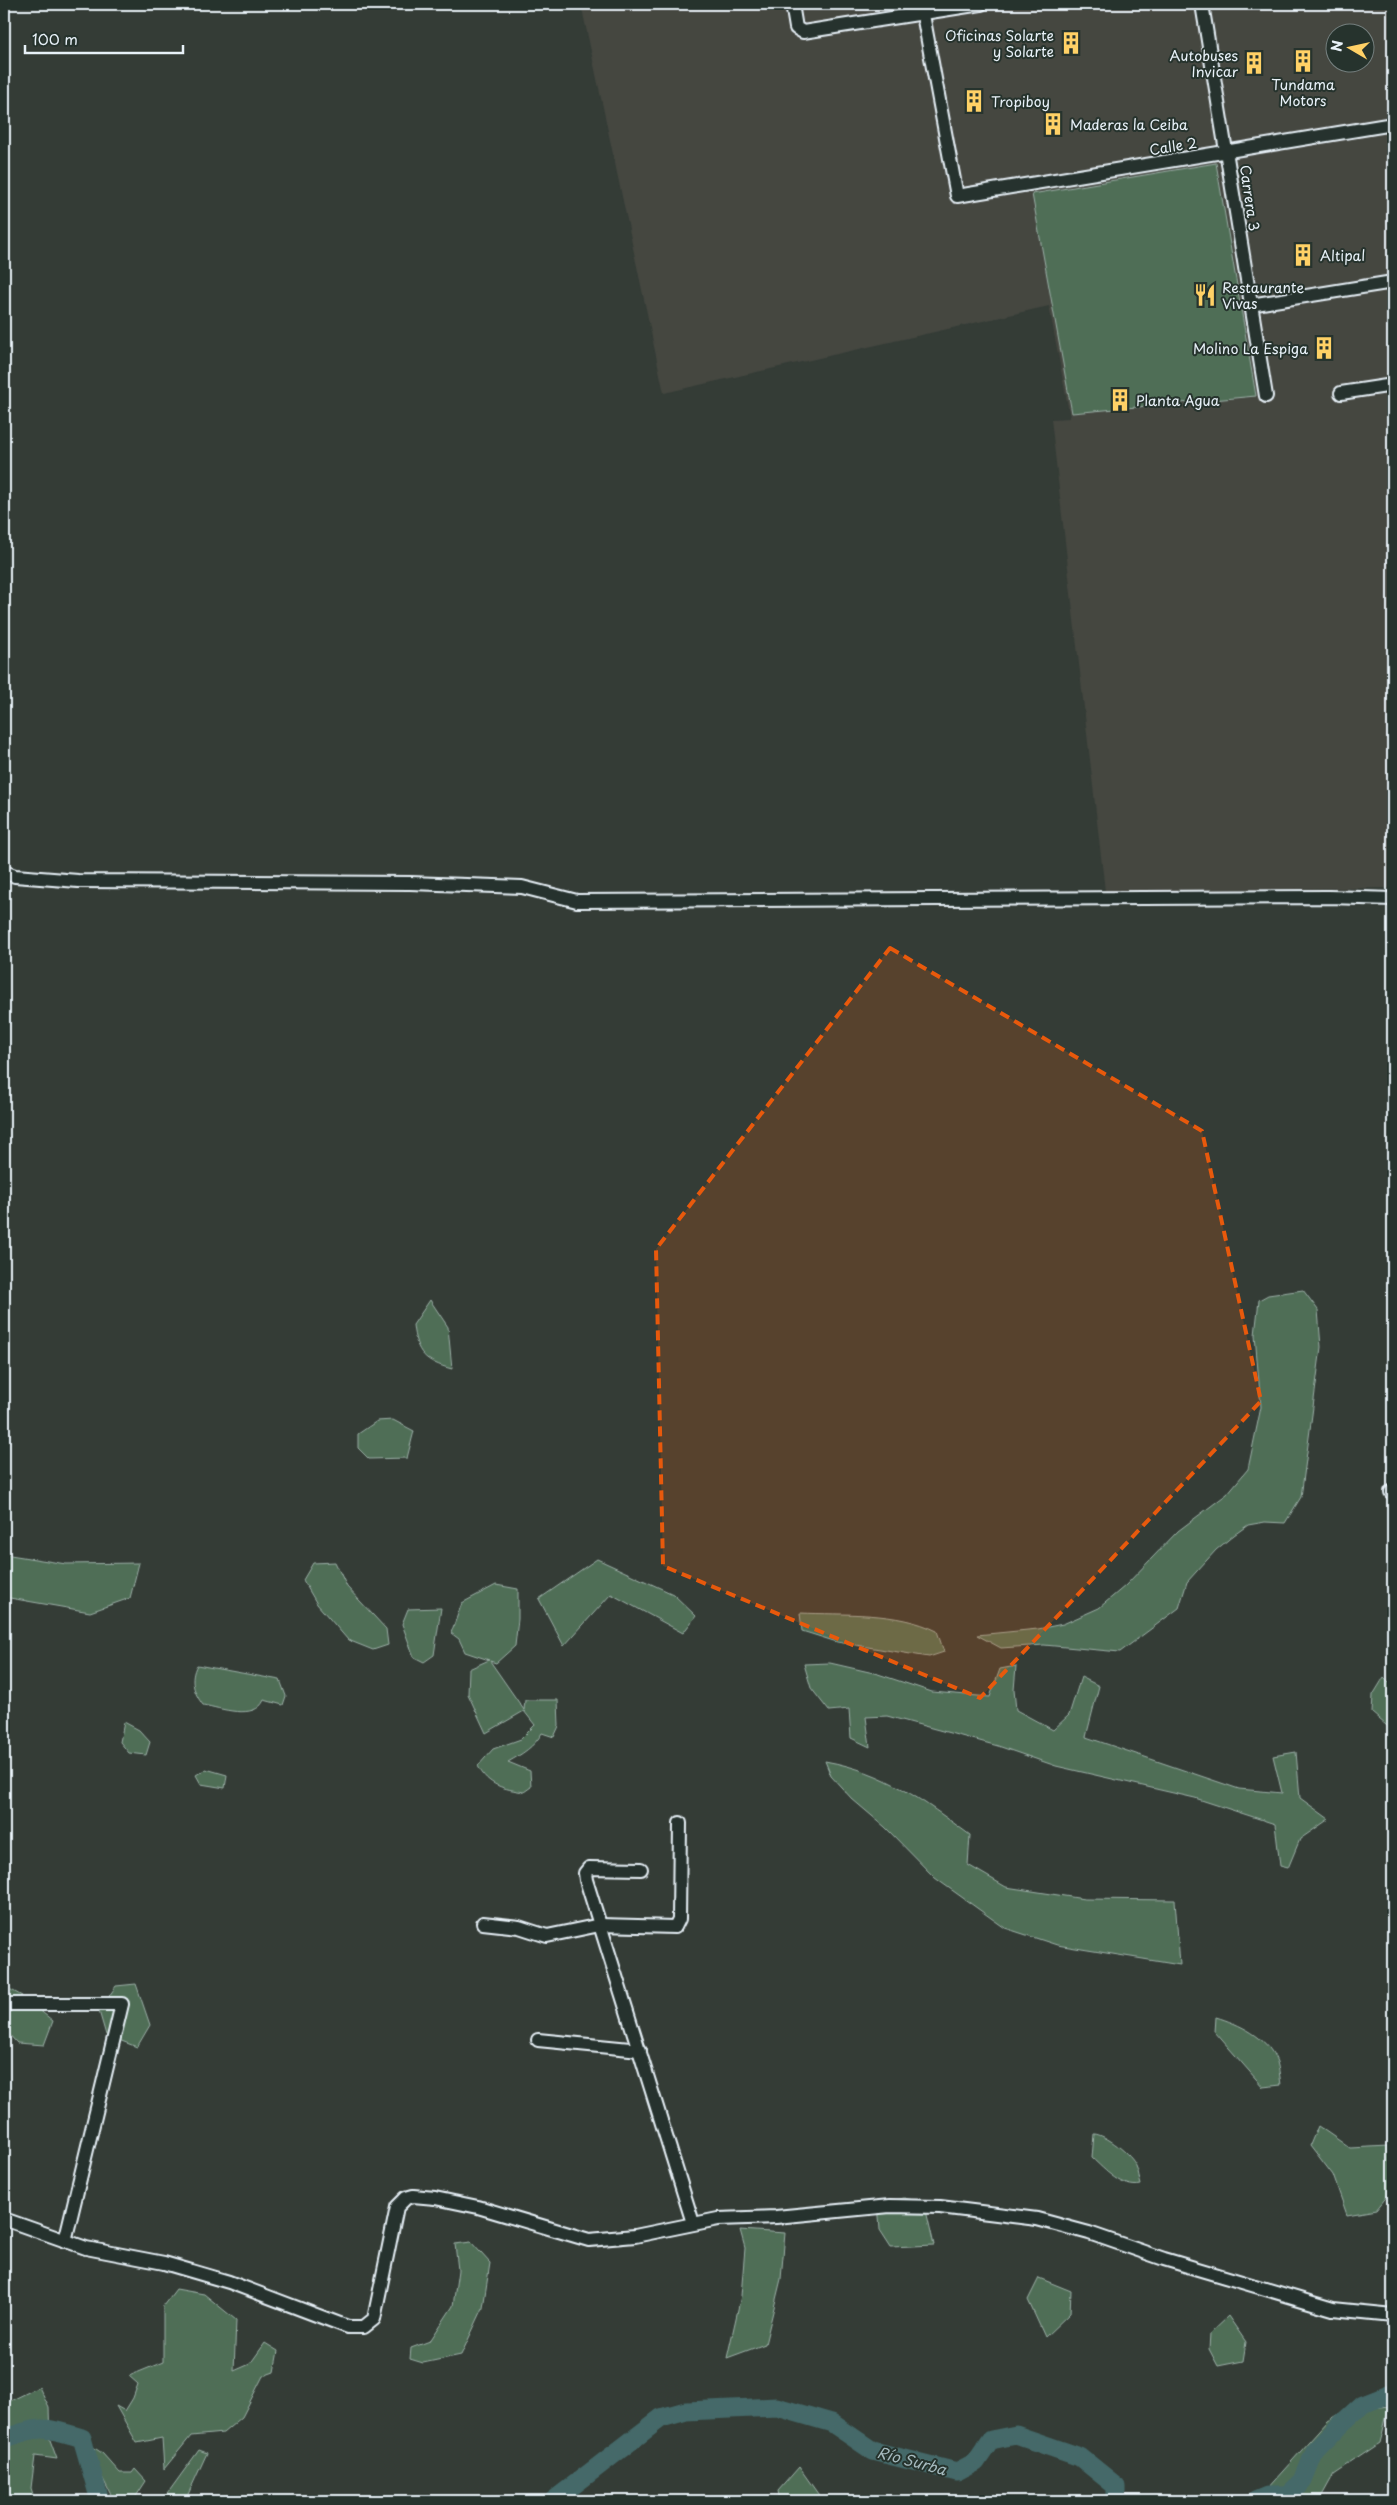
<svg xmlns="http://www.w3.org/2000/svg" width="1397" height="2505" font-family="'Playpen Sans',sans-serif">
<rect width="100%" height="100%" fill="#343c36"/>
<filter id="ink" filterUnits="userSpaceOnUse"><feTurbulence type="fractalNoise" baseFrequency=".02" numOctaves="2"/><feDisplacementMap in="SourceGraphic" scale="10" xChannelSelector="R" yChannelSelector="G"/><feConvolveMatrix kernelMatrix="1 2 1 2 8 2 1 2 1" color-interpolation-filters="sRGB"/></filter>
<g filter="url(#ink)">
<!-- built -->
<path fill="#454741" fill-rule="evenodd" d="M581,4h812v884l-288,3 -54,-472 19,-1 -21,-112 -385,87zM1334,32h30v30h-30z"/>
<!-- green -->
<g fill="#506e57" stroke="#9cb0a8">
<polygon points="1216,163 1256,396 1072,413 1032,194"/>
<polygon points="1303,1290 1318,1310 1321,1347 1301,1497 1285,1523 1265,1522 1248,1525 1234,1535 1216,1550 1187,1582 1179,1608 1120,1652 1044,1645 1001,1648 977,1635 1038,1629 1063,1624 1099,1608 1125,1586 1178,1531 1227,1494 1248,1469 1261,1407 1255,1335 1259,1300 1268,1295"/>
<path d="M430,1300l18,27 4,42c-27,-7 -36,-16 -39,-44z"/>
<polygon points="393,1420 414,1431 407,1458 369,1459 358,1448 358,1434 377,1421"/>
<polygon points="4,1554 66,1564 139,1563 130,1598 90,1612 4,1597"/>
<polygon points="597,1559 673,1594 696,1616 683,1633 611,1594 564,1646 539,1599"/>
<polygon points="335,1562 347,1587 386,1629 388,1645 373,1650 348,1640 317,1604 303,1580 313,1563"/>
<path d="M496,1585l22,4v30l-3,27 -19,17 -6,-2 34,49 1,-10h33l1,26 -5,11 -12,-4c-8,14 -20,21 -34,29l22,9 1,16 -7,5c-20,-3 -36,-6 -46,-26l15,-17 28,-10 14,-14 -11,-14 -38,22 -18,-39 1,-25 20,-9 -24,-8 -6,-13 -8,-6 11,-30z"/>
<polygon points="441,1608 434,1655 424,1662 414,1657 402,1624 408,1609"/>
<path d="M800,1613c44,2 97,-2 137,18l7,21 -15,5 -92,-15 -35,-11z"/>
<polygon points="830,1663 878,1674 932,1692 990,1697 1000,1669 1016,1666 1014,1690 1016,1710 1053,1730 1069,1715 1081,1677 1099,1686 1086,1737 1239,1789 1282,1793 1273,1756 1296,1752 1300,1798 1329,1819 1300,1839 1288,1868 1280,1866 1275,1824 1195,1798 1056,1766 998,1746 887,1716 866,1717 870,1747 851,1738 849,1709 829,1711 811,1688 804,1664"/>
<path d="M197,1665l83,15 6,16 -3,9 -19,-5c-9,21 -44,8 -61,5 -9,-12 -14,-25 -6,-40z"/>
<polygon points="1384,1677 1393,1686 1393,1731 1372,1713 1373,1695"/>
<polygon points="124,1722 139,1730 150,1742 146,1755 129,1753 120,1742"/>
<path d="M825,1761c61,11 97,39 145,74l-2,30 38,22 78,12 91,1 5,65 -123,-20 -52,-17 -70,-50 -50,-51 -33,-28 -21,-23z"/>
<polygon points="206,1769 227,1775 225,1788 201,1784 196,1775"/>
<polygon points="136,1984 150,2025 137,2047 106,2035 99,2011 116,1986"/>
<polygon points="4,1986 22,1996 53,2021 44,2045 17,2043 4,2029"/>
<path d="M1216,2017c23,7 52,20 61,45 2,7 3,15 4,23l-18,2 -48,-55z"/>
<polygon points="1318,2126 1350,2148 1389,2146 1393,2152 1393,2189 1376,2210 1347,2215 1333,2175 1310,2145"/>
<path d="M1094,2134c11,0 38,21 42,32 3,6 3,13 5,19 -19,4 -36,-15 -49,-27z"/>
<polygon points="904,2198 924,2202 934,2245 891,2247 880,2230 878,2203"/>
<polygon points="740,2230 785,2233 781,2279 765,2344 727,2358 741,2296 745,2248"/>
<polygon points="471,2242 490,2263 483,2308 461,2355 423,2363 410,2359 411,2348 430,2341 453,2306 458,2270 455,2244"/>
<polygon points="1039,2278 1071,2291 1070,2313 1045,2337 1028,2300"/>
<polygon points="176,2289 204,2294 236,2320 234,2371 250,2364 265,2343 278,2351 274,2372 263,2376 242,2417 223,2433 191,2436 164,2469 162,2438 137,2443 116,2406 125,2411 133,2398 138,2384 129,2376 163,2362 163,2306"/>
<polygon points="1228,2316 1246,2342 1243,2361 1218,2366 1209,2349 1210,2333"/>
<polygon points="39,2387 49,2408 50,2440 57,2459 35,2456 31,2488 35,2501 4,2501 4,2404"/>
<polygon points="1389,2406 1380,2443 1334,2474 1319,2501 1256,2501 1328,2421 1344,2411"/>
<polygon points="90,2445 102,2453 120,2473 132,2473 135,2469 146,2481 133,2501 114,2501 87,2447"/>
<polygon points="199,2450 207,2453 185,2501 162,2501"/>
<polygon points="799,2467 823,2501 780,2501 778,2491"/>
</g>
<g fill="none" stroke-linecap="round" stroke-linejoin="round">
<!-- river -->
<g stroke="#446969" stroke-width="19">
<path d="M4,2439c36,-14 41,-12 78,-1l18,63"/>
<polyline points="553,2501 661,2418 686,2411 777,2407 832,2423 873,2451 957,2472 976,2462 991,2440 1016,2435 1080,2457 1116,2486 1116,2501"/>
<polyline points="1255,2501 1267,2496 1287,2496 1303,2481 1315,2451 1341,2424 1363,2404 1391,2393 1393,2394"/>
</g>
<defs>
<g id="minor">
<polyline points="792,4 796,28 803,32 981,4"/>
<polyline points="921,4 957,196 1393,124"/>
<polyline points="1202,4 1266,396"/>
<polyline points="1250,305 1393,282"/>
<polyline points="1341,393 1393,385"/>
<polyline points="4,872 15,876 78,881 410,883 522,887 577,901 1329,897 1393,899"/>
<polyline points="1391,1492 1393,1492"/>
<polyline points="641,1869 589,1868 585,1873 586,1880 693,2223"/>
<polyline points="483,1923 519,1927 547,1936 600,1925 675,1927 679,1919 680,1823"/>
<polyline points="4,2004 122,2004 65,2241"/>
<polyline points="538,2040 640,2050"/>
<polyline points="4,2219 86,2248 164,2263 229,2282 348,2327 364,2327 374,2319 397,2207 406,2198 413,2196 435,2198 478,2207 589,2240 635,2236 718,2219 776,2217 890,2206 940,2207 1037,2219 1089,2233 1164,2259 1333,2309 1393,2315"/>
</g>
</defs>
<!-- minor casing -->
<use href="#minor" stroke="#e8f1f8" stroke-width="16"/>
<!-- minor -->
<use href="#minor" stroke="#26332d" stroke-width="12"/>
</g>
</g>
<!-- marked area -->
<path fill="#e8590c" fill-opacity="0.2" stroke="#e8590c" stroke-width="4" stroke-dasharray="10 6" stroke-linejoin="round" d="M890,948l312,183 59,270 -281,297 -317,-132 -7,-317z"/>
<!-- icons -->
<defs>
<symbol id="building-bare" viewBox="-9 -9 18 18"><path d="M-4-6H4V6H1V3H-1V6H-4ZM-2.5-4.3h1.7v1.8h-1.7ZM.8-4.3h1.7v1.8H.8ZM-2.5-1h1.7V.8h-1.7ZM.8-1h1.7V.8H.8Z" fill="#ffd166" stroke="#26332d" stroke-width="2.5" paint-order="stroke"/></symbol>
<symbol id="restaurant-bare" viewBox="-9 -9 18 18"><path d="M-5-6h1v4h1v-4h1v4h1v-4h1v5L-1.5 .5V6h-2V.5L-5-1ZM5-6V6H3V1.5H1.5Q1.5-4 5-6Z" fill="#ffd166" stroke="#26332d" stroke-width="2.5" paint-order="stroke"/></symbol>
</defs>
<g fill-rule="evenodd">
<use href="#building-bare" x="1055" y="27" width="32" height="32"/>
<use href="#building-bare" x="1287" y="45" width="32" height="32"/>
<use href="#building-bare" x="1238" y="47" width="32" height="32"/>
<use href="#building-bare" x="958" y="85" width="32" height="32"/>
<use href="#building-bare" x="1037" y="108" width="32" height="32"/>
<use href="#building-bare" x="1287" y="239" width="32" height="32"/>
<use href="#restaurant-bare" x="1189" y="279" width="32" height="32"/>
<use href="#building-bare" x="1308" y="332" width="32" height="32"/>
<use href="#building-bare" x="1104" y="384" width="32" height="32"/>
</g>
<g text-anchor="middle" dominant-baseline="central" stroke-width="4" stroke-linejoin="round" paint-order="stroke">
<!-- poi labels -->
<g font-size="14" fill="#e8f1f8" stroke="#26332d" text-anchor="start">
<text x="1054" y="35" text-anchor="end">Oficinas Solarte<tspan x="1054" dy="16">y Solarte</tspan></text>
<text x="1238" y="55" text-anchor="end">Autobuses<tspan x="1238" dy="16">Invicar</tspan></text>
<text x="1303" y="84" text-anchor="middle">Tundama<tspan x="1303" dy="16">Motors</tspan></text>
<text x="991" y="101">Tropiboy</text>
<text x="1070" y="124">Maderas la Ceiba</text>
<text x="1320" y="255">Altipal</text>
<text x="1222" y="287">Restaurante<tspan x="1222" dy="16">Vivas</tspan></text>
<text x="1308" y="348" text-anchor="end">Molino La Espiga</text>
<text x="1136" y="400">Planta Agua</text>
</g>
<!-- street labels -->
<g font-size="14" fill="#e8f1f8" stroke="#26332d">
<text transform="translate(1173 146) rotate(-9)">Calle 2</text>
<text transform="translate(1250 198) rotate(82)">Carrera 3</text>
</g>
<!-- water labels -->
<g font-size="15" font-style="italic" fill="#a6bbbf" stroke="#26332d">
<text transform="translate(912 2460) rotate(15)">Río Surba</text>
</g>
</g>
<!-- margin -->
<rect width="1397" height="2505" fill="none" stroke="#26332d" stroke-width="20"/>
<rect x="10" y="10" width="1377" height="2485" fill="none" stroke="#e8f1f8" stroke-width="2" filter="url(#ink)"/>
<!-- north arrow -->
<g transform="translate(1350 48) rotate(279)"><circle r="24" fill="#26332d" stroke="#747f7e"/>
<path d="M0-4L9 19L0 12L-9 19Z" fill="#ffd166"/>
<text y="-8" font-size="14" font-weight="bold" text-anchor="middle" fill="#e8f1f8">N</text>
</g>
<!-- scale -->
<path d="M25 45v8h158v-8" fill="none" stroke="#e8f1f8" stroke-width="2.5"/>
<text x="32" y="45" font-size="15" fill="#e8f1f8" stroke="#26332d" stroke-width="4" paint-order="stroke">100 m</text>
</svg>
